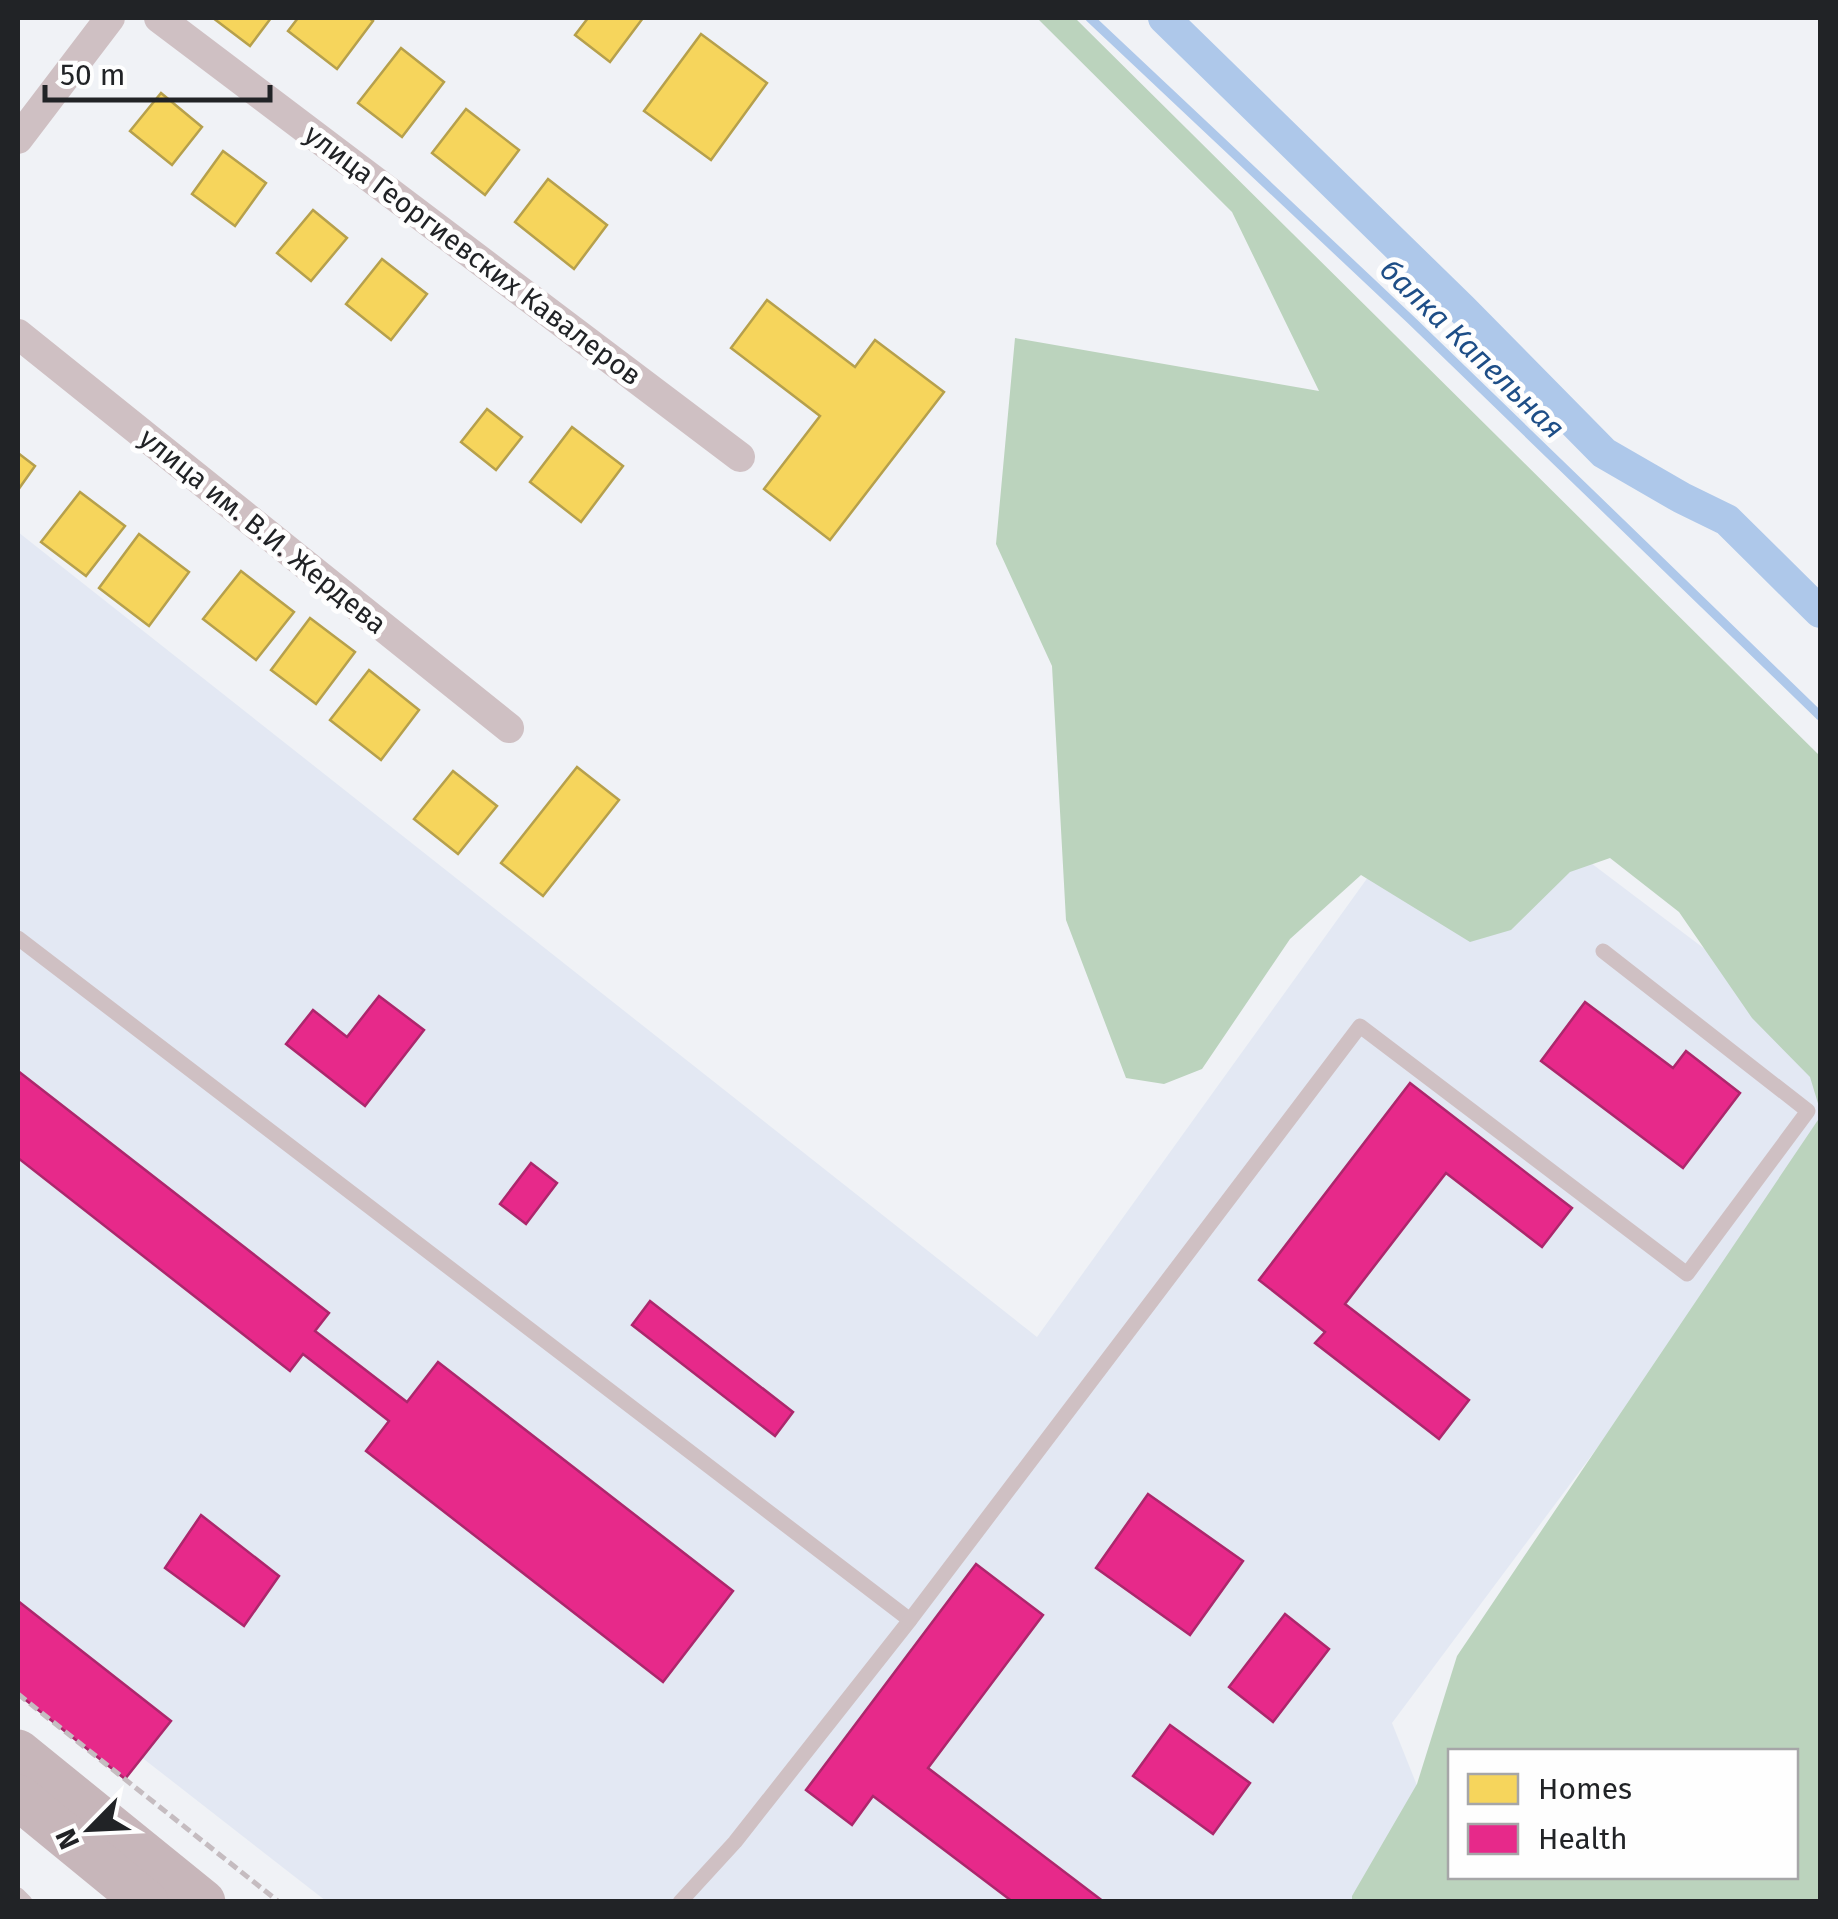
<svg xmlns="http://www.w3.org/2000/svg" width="1838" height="1919" font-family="'Fira Sans',sans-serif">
<rect width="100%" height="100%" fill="#f0f2f6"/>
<!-- built -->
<polygon fill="#e3e8f3" points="18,532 1037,1337 1453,759 1820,1036 1820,1149 1392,1723 1450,1868 1450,1876 1464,1901 326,1901 18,1661"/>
<!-- forest -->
<g fill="#bbd3bd" fill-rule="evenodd">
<polygon points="1037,18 1075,18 1820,756 1820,1110 1810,1077 1752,1018 1679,912 1610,858 1570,872 1511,930 1470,942 1361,875 1290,939 1202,1069 1164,1084 1126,1078 1066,920 1052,666 996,544 1015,338 1319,391 1232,212"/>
<path d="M1820,1117v784h-468v-5l65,-112 40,-128zM1450,1752h346v124h-346z"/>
</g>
<!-- homes -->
<g fill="#f6d55c" stroke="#b6a04c" stroke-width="2.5">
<polygon points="213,18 271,18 250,46"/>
<polygon points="298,18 369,18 373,21 337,69 288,31"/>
<polygon points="588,18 643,18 610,62 575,35"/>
<polygon points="701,34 767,83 711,160 644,111"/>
<polygon points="401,48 444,82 402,137 358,103"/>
<polygon points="161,93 202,127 172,165 130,131"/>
<polygon points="466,109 519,150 485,195 432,153"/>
<polygon points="223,151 266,183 235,226 192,194"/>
<polygon points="548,179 607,225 574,269 515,222"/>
<polygon points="313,210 347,238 311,281 277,253"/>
<polygon points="382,259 427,294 391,340 346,304"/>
<polygon points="767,300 855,367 875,340 944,392 830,540 764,489 820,416 731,348"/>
<polygon points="487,409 522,437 496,470 461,442"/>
<polygon points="572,427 623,466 581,522 530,482"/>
<polygon points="18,453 35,466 18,490"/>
<polygon points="80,492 125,526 86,576 41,542"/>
<polygon points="139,534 189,572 149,626 99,588"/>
<polygon points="241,571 294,612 256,660 203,619"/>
<polygon points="310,618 355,652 316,704 271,670"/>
<polygon points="369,670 419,710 381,760 330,720"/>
<polygon points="577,767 619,800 543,896 501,863"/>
<polygon points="453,771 497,806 458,854 414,819"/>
</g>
<!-- health -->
<g fill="#e7298a" stroke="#ac276c" stroke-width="2.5">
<polygon points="379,996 424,1030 365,1106 286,1044 313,1010 347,1037"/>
<polygon points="1585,1002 1673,1068 1686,1051 1740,1093 1683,1168 1541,1061"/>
<polygon points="18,1071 329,1313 315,1331 407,1402 438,1362 733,1591 663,1682 366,1451 389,1421 303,1354 290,1371 18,1158"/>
<polygon points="1410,1083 1572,1208 1542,1247 1446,1173 1345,1304 1469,1400 1439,1439 1315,1343 1325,1332 1259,1280"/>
<polygon points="531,1163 557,1183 526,1224 500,1204"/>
<polygon points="650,1301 793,1412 775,1436 632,1325"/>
<polygon points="1148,1494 1243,1561 1190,1635 1096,1568"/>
<polygon points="201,1515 279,1576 244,1626 165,1568"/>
<polygon points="976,1564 1043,1615 928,1768 1104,1902 1013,1902 873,1796 852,1825 806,1790"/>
<polygon points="18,1601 171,1721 125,1779 18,1694"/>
<polygon points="1285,1614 1329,1649 1273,1722 1229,1687"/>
<polygon points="1170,1725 1250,1783 1213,1834 1133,1776"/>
</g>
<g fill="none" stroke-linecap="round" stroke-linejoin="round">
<!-- stream -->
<polyline stroke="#aec8ea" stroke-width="9" points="1090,18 1411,320 1820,716"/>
<!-- canal -->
<polyline stroke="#aec8ea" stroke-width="32" points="1164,18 1462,309 1604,453 1682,498 1727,520 1820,612"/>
<!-- path -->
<polyline stroke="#c5bcc0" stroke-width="5" stroke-dasharray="10 5" stroke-linecap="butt" points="18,1694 279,1902"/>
<!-- lane -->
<g stroke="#cfc0c3" stroke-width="15">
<polyline points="18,938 910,1620 735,1842 680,1902"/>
<polyline points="910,1620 1360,1026 1687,1274 1808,1111 1603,951"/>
<polyline points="18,1895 25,1902"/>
</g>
<!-- street -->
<g stroke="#cfc0c3" stroke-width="30">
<polyline points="159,18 740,457"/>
<polyline points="18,139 110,18"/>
<polyline points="18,334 509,728"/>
</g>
<!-- secondary -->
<g stroke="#c7b6ba" stroke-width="45">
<polyline points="18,1752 203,1902"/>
<polyline points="18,1797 146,1902"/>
</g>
</g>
<g text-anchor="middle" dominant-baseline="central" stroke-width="10" stroke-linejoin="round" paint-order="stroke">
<!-- street labels -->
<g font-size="28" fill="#212326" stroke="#fefefe">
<text transform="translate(473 255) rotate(37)">улица Георгиевских Кавалеров</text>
<text transform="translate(263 531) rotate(39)">улица им. В.И. Жердева</text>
</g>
<!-- water labels -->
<g font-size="30" font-style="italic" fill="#1e4e87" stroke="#fefefe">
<text transform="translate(1472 349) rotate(44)">балка Капельная</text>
</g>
</g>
<!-- border -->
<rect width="1838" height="1919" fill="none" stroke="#212326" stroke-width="40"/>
<!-- legend -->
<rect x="1448" y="1749" width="350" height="130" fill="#fefefe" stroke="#a6a6a8" stroke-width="2.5"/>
<rect x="1468" y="1774" width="50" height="30" fill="#f6d55c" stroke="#a6a6a8" stroke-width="2.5"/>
<text x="1538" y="1799" font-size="30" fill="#212326">Homes</text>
<rect x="1468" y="1824" width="50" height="30" fill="#e7298a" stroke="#a6a6a8" stroke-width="2.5"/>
<text x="1538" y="1849" font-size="30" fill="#212326">Health</text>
<!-- north arrow -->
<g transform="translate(90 1829) rotate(246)" stroke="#fefefe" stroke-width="8" paint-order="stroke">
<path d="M0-8L18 38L0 25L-18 38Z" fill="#212326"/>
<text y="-15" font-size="28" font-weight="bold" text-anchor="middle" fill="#212326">N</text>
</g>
<!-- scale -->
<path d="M45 85v15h225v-15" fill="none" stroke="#212326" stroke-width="5"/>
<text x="60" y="85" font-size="30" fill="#212326" stroke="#fefefe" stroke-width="8" paint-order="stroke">50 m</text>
</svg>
